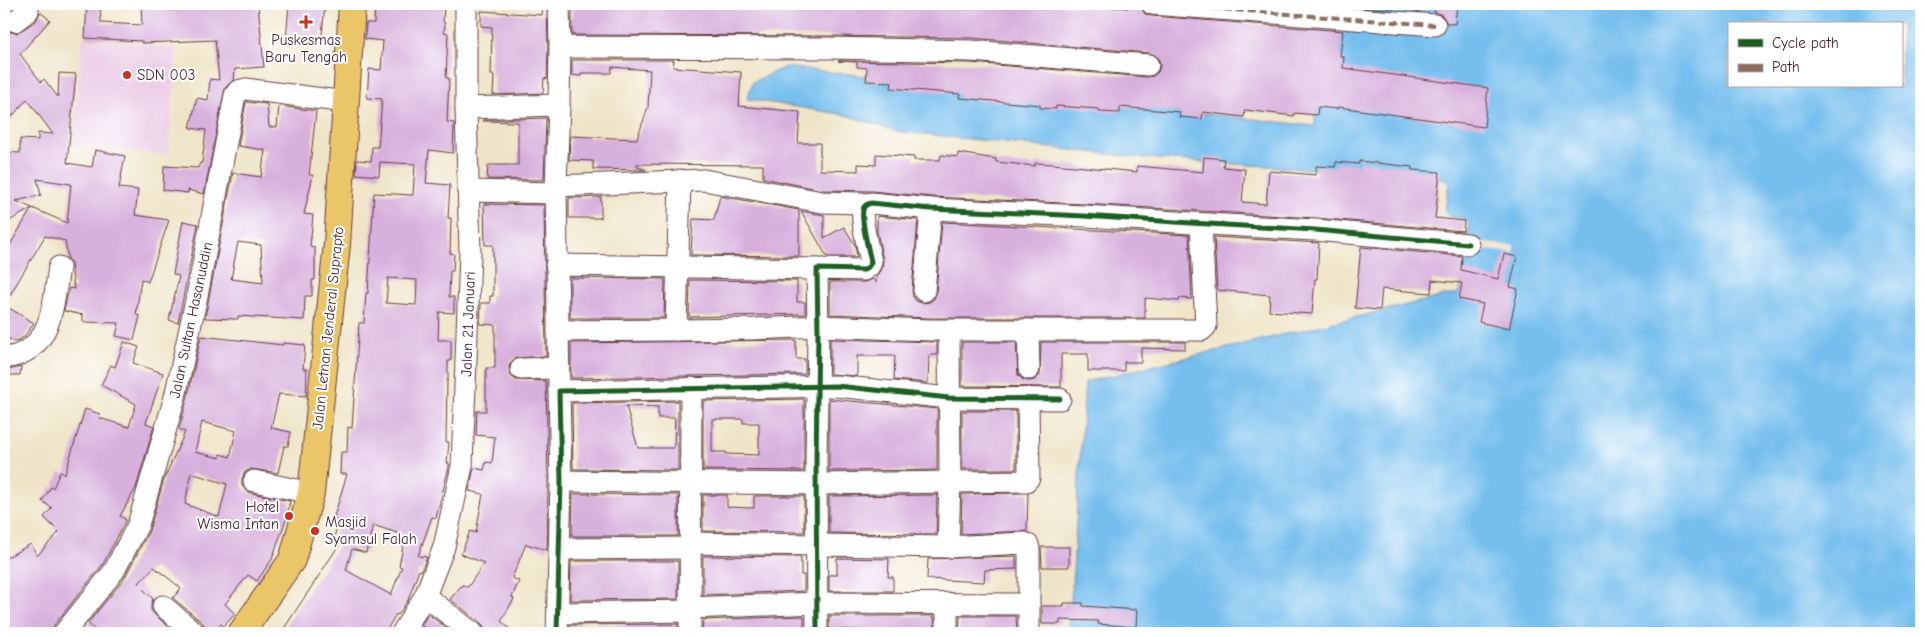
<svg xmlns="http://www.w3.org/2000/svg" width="1925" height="637" font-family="'Comic Neue',sans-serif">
<rect width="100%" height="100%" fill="#fff"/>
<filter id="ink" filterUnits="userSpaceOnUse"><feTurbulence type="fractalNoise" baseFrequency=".02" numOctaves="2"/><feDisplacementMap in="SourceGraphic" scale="10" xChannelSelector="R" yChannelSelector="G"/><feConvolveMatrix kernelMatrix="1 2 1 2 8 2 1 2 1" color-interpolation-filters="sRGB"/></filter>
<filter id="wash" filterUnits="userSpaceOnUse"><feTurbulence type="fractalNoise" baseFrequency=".0096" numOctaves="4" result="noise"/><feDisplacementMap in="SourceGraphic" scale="20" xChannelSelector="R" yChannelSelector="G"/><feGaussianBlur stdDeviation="1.12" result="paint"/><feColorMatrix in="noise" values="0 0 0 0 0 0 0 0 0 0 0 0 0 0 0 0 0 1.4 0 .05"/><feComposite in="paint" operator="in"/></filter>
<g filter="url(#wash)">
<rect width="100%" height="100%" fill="#efe4c7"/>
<!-- built -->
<polygon fill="#edd0e8" points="82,39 177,48 168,155 73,146"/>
<!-- water -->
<path fill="#75beee" stroke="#606e8c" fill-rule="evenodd" d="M1315,4h606v629h-852l16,-251 359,-86 13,-2 3,-5 8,-48 1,-17 -4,-5 -15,-2 -5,-5 4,-31 -6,-3 -298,-20 -250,-27 -49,-16 -99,-16 6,-17 32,-15 530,59zM1729,24h172v62h-172z"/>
<!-- pier -->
<polygon fill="#efe4c7" points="1468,241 1514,246 1514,253 1467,248"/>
<g id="blocks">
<!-- building -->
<g fill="#d8b0dd" fill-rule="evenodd">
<polygon points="87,4 100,4 101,23 142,25 141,4 206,4 206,5 258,4 264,67 235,69 234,80 225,88 204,194 188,190 188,193 163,190 164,166 198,168 200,163 202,163 206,130 190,128 197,98 208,100 210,79 219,80 215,40 142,43 142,41 85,38"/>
<polygon points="289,4 325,4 321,45 286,41"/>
<path d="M375,4h69l-1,18 2,1 -1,9 4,1 -2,45h3l-2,44 7,1 -1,30 -24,-3 -3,33 24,2 -2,33h3l-1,35 4,1 -1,17h-3l-1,26h5v16l-15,-1 -1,28h13v21h-3v19h-1l-1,62h3l-2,21h2v4l-13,51 -4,-1 -14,39 9,1 -6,14 -2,-1 -11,30 -10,15 -2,-1 -11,19h-104l58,-88 -6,-2 5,-22 -5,-1 14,-46h-7l1,-22h6l1,-25 4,1 7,-105h5l2,-30h2l6,-100 39,2 2,-31 -35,-2 -1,14 -23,-2 1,-14 14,1 1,-14h6l4,-48 -15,-1 2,-29 12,1 2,-29 -18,-2 1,-16h8zM388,278l29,2 -1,25 -30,-2zM373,525l27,9v2l5,1 -6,29 3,1 -11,28 -45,-25 6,-21 14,4z"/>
<polygon points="543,4 547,4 548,47 547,79 544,78 543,93 493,95 494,75 491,75 492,27 481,26 481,11 542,15"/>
<polygon points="572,4 1047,4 1086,7 1086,5 1128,8 1128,6 1140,6 1145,14 1151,16 1343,31 1340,56 1344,57 1343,68 1488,88 1484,127 1338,107 1337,109 1318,107 1317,115 1294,113 1294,116 1245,110 1244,117 1203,112 1202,119 1179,117 1180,112 1120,107 1120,113 1099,112 1099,109 1056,106 1056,109 1040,108 1040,105 959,98 960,94 891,88 892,82 866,81 867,68 857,67 857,62 838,61 970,63 1147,77 1153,76 1158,72 1160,66 1159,60 1155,55 1149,53 971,38 831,36 572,35"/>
<polygon points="1356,4 1395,4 1394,9 1356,7"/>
<polygon points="1435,4 1457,4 1455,24 1447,23 1442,15 1434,12"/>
<path d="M40,12l10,8 -30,34 21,28 3,-3 14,18 1,-24 17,1 -9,89 25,4 3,-17 30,6 -6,32 19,2 -3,25 34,5 -21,62 -7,-3 -5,36 4,1 -6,24 -18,-4 3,-13 -36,-1v-7l-19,-4 5,-23 5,1 -3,-26 -3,-4 -3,-18 -20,-5 -41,69 30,18 -10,14 -9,5 -11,-6v-81l28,-47 -28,16v-72l16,1v-14l18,1v-7l15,1 -26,-35 -23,27v-100l6,6 7,1 19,-12zM37,179l34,5 -4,39 -51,-22 25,-6z"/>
<polygon points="572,60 674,60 673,67 741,72 739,106 800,112 798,143 820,143 820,170 858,171 858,164 876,165 876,154 914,157 914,160 940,160 941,155 958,157 958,153 996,159 996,162 1035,166 1035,163 1053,164 1137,172 1137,166 1203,172 1204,157 1224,159 1223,167 1245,169 1242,202 1266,204 1269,171 1316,175 1316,166 1335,167 1336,162 1359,164 1359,161 1412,167 1412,170 1440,172 1435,218 1464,221 1463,231 1316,218 1085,204 932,197 872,191 823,190 763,178 763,165 637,164 637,167 646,170 593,169 593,161 569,160 570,136 637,139 648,107 650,70 612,67 611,73 581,73 581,76 572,75"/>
<path d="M246,102l21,2 2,23h8l2,-21 37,5 -7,64h4l-9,39 9,1 -3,32 5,1v32h-3v16h-7l-1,24 -66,-4v3l-33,-1 28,-145 28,4 4,-27 -27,-4zM238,242l23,3 2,38 -32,-4z"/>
<polygon points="546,118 544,180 487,179 488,165 518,165 518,122 483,121 483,120"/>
<polygon points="720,196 799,210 799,256 691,255 693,219 714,220"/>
<polygon points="601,197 601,218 569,218 569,198"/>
<polygon points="484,204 544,205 546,356 515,358 510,363 509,369 511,376 516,380 546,381 548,481 547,550 526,544 512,578 519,581 512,597 514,599 501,621 514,633 485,633 484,628 481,623 450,599 462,585 468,587 484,563 461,554 470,531 476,533 483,494 469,491 474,468 484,470 486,462 492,463 495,437 476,435 477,411 486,411 486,368 495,368 495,325 480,324 481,303 490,303 490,296 493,296 493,245 485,245"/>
<polygon points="801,211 824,215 824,238 844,227 855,245 857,257 827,257"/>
<polygon points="877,216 918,220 912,290 913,297 916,301 922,303 930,302 934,299 936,293 942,222 1189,235 1192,299 1180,298 1179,301 1145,298 1145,318 930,318 830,314 830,282 864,282 873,279 876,283 876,277 882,268 883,260 877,232"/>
<polygon points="183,221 198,224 178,323 169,320 179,276 173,274"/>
<polygon points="1214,237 1319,243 1317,279 1315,279 1312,314 1269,311 1270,295 1217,290"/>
<polygon points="1361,247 1462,256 1461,270 1498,279 1504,254 1517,257 1510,287 1518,289 1509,329 1479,322 1483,304 1459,299 1462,283 1432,280 1431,293 1382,289 1380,310 1355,308"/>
<polygon points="570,278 665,279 664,318 570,318"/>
<polygon points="690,280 797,281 797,302 805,302 805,314 689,317"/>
<path d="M201,336l82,9v-2l22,2 -2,24h4l-1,27 -27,-2 -8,34 20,4 -3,14h-4l-6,27 -27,-4 -6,3 -3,7v6l3,5 6,3 39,8 -3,16 -15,42 -15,22 -9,-6 -23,29 10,10 -11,12 -3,-2 -9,9h-5l-4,-10 -30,-25 8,-10 -27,-21 -16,17 15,15 -2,5v6l4,5 21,18h-78l-10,-10 36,-44 25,-48 15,-52 21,-47 -6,-3 8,-29zM202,422l34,9 -6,26 -10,-3v4l-25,-6zM191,473l36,11 -8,33 -34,-13z"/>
<polygon points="830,339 937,342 937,355 929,355 928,383 894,380 895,356 857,356 857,376 830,374"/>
<polygon points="796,340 796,359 805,359 805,374 571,378 571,343"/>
<polygon points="124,342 139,347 133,363 163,373 146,423 154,426 136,488 120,516 126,520 103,564 54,625 52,633 4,633 4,559 31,544 37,556 59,532 44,517 52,508 42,501 51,487 53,488 60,472 65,474 85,409 100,414 99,418 129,427 136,404 101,385 111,365 115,367"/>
<polygon points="962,342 1016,342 1018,375 1023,380 1029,381 1035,380 1040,375 1041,342 1185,342 1185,349 1141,348 1141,362 1124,362 1124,371 1088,371 1088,354 1061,354 1061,387 962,386"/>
<polygon points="21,367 20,375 7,375 8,370"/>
<path d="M804,399v72l-101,-1v-69zM712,419h31v4h16v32l-33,-1v-2h-14z"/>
<polygon points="829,399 937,409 937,470 829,471"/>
<path d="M678,401v69l-105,-1 -1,-66zM626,406l32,1v11h17l-1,30h-36z"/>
<rect x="962" y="411" width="54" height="58"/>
<polygon points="1028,493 1027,531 961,534 962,494"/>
<polygon points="573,494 678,495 678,536 572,536"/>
<polygon points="703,495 727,495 727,507 754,508 754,496 804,496 804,532 703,531"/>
<polygon points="937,495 936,534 829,533 829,496"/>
<polygon points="1041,547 1069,547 1069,567 1042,567"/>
<polygon points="703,556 801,557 801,575 804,575 804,591 703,595"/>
<polygon points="1016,556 1016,569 985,570 984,582 927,579 928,559"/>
<polygon points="837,558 889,559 888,577 893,577 893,591 829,591 829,575 837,575"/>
<polygon points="571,561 678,561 678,599 570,600"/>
<polygon points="1064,603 1083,603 1083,606 1137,610 1136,627 1098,624 1098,621 1060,620 1060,624 1042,624 1042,606 1064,606"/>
<polygon points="428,614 453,633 426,633 429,629 421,626"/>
<polygon points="804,616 804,633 702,633 703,620"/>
<polygon points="829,616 934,616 935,633 862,633 862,630 829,629"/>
<polygon points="960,616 1016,616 1017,633 959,633"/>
<polygon points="678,624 678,633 570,633 570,625"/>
</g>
</g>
</g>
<g filter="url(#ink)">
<use href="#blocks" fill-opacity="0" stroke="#633d42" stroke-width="1"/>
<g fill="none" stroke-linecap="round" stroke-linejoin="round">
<defs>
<g id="minor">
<polyline points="559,4 560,47 831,48 971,51 1148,65"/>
<polyline points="1152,4 1435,25"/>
<polyline points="15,21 28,11 28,4"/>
<polyline points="559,105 560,47"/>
<polyline points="466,108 559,105 556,186 704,180 822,202 861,203 867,205"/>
<polyline points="680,180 676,330 754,329 818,326 930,330 1202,330 1206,326 1201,224"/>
<polyline points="556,186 559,391"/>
<polyline points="468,191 556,193"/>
<polyline points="556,265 817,269"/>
<polyline points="924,291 931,209"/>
<polyline points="1028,330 1029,369"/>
<polyline points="558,331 676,330"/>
<path d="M4,358c48,-5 49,-53 55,-91"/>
<polyline points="521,369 558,368"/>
<polyline points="254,481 311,493"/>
<polyline points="561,481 817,484 1026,481 1029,478 1028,398"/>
<polyline points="689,543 948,547 950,482 949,330"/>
<polyline points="948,547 1024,543 1028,545 1029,549 1029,633"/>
<polyline points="559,549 689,548"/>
<polyline points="425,596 473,633"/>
<polyline points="163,606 195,633"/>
<polyline points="690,608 817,603 1029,604"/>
<polyline points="559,613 690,611"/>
<polyline points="64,633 114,571 138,525 175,397 198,291 235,95 238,91 246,89 346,102"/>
<polyline points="402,633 425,596 444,547 462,466 470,253 466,108 466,4"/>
<polyline points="557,633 561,481 559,391 837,386 949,398 1060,399"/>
<polyline points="690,633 691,388"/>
<path d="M817,633l-1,-175 2,-124 -1,-65 47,1 5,-4 2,-4c-2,-11 -12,-46 -7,-55 2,-3 4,-3 7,-4l60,6 153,7 107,7 124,7 153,14"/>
<polyline points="947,633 947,603"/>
</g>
<polyline id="major" points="241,633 292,560 311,493 337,244 352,4"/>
</defs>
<!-- minor casing -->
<use href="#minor" stroke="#633d42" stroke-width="23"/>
<!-- major casing -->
<use href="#major" stroke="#633d42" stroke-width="28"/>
<!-- minor -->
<use href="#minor" stroke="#fff" stroke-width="21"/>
<!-- major -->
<use href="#major" stroke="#ebc669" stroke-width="26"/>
<!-- quiet -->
<polyline stroke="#8d6e63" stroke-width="4" stroke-dasharray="8 4" stroke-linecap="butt" points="1152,4 1435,25"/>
<defs>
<g id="cycleway">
<polyline points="557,633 561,481 559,391 837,386 949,398 1060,399"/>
<path d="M817,633l-1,-175 2,-124 -1,-65 47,1 5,-4 2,-4c-2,-11 -12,-46 -7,-55 2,-3 4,-3 7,-4l60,6 153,7 107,7 124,7 153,14"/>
</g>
</defs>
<!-- cycleway casing -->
<use href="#cycleway" stroke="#fff" stroke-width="8"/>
<!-- cycleway -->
<use href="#cycleway" stroke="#1b5e20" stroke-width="5"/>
</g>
</g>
<!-- markers -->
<g fill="#c8321e" stroke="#fff" stroke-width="2">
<path d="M303.5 14.5h5v5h5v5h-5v5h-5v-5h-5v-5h5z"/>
<circle cx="127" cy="75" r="5"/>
<circle cx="289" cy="516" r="5"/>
<circle cx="315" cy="531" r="5"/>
</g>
<g text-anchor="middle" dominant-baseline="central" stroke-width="4" stroke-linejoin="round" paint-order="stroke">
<!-- poi labels -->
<g font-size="15" fill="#4a1f2b" stroke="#fff" text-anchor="start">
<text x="306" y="40" text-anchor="middle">Puskesmas<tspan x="306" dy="17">Baru Tengah</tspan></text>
<text x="137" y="75">SDN 003</text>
<text x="279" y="507" text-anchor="end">Hotel<tspan x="279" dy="17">Wisma Intan</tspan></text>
<text x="325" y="522">Masjid<tspan x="325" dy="17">Syamsul Falah</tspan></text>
</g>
<!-- street labels -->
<g font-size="15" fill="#4a1f2b" stroke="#fff">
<text transform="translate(191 320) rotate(-78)">Jalan Sultan Hasanuddin</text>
<text transform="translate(468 324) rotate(-88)">Jalan 21 Januari</text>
<text transform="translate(328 328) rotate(-84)">Jalan Letnan Jenderal Suprapto</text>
</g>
</g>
<!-- margin -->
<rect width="1925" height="637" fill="none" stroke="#fff" stroke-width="20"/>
<!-- legend -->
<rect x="1728" y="22" width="175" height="65" fill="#ffffff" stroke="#b7a5aa"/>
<rect x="1738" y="39" width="25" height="8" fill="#1b5e20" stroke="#b7a5aa"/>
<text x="1772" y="48" font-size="15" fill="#4a1f2b">Cycle path</text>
<rect x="1738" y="64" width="25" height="8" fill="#8d6e63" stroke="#b7a5aa"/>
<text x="1772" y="72" font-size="15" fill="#4a1f2b">Path</text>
</svg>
